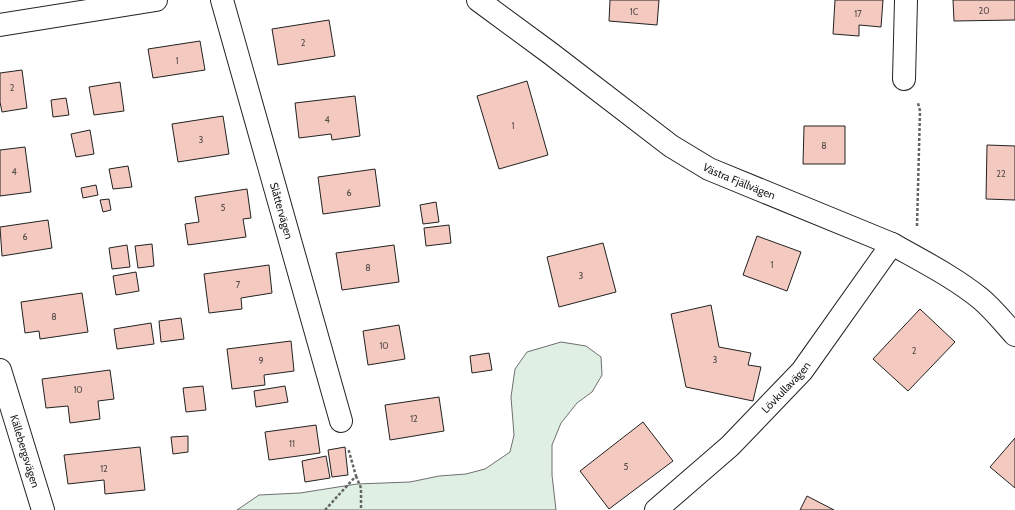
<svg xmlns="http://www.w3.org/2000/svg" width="1015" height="510" font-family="Cabin,sans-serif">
<rect width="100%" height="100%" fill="#fff"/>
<!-- green -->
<polygon fill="#e0efe3" stroke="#6f6f6f" points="561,342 586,346 601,357 602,375 592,392 577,403 561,423 552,445 552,475 556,510 237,510 259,495 300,493 357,484 410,482 439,476 466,474 485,469 510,452 514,435 511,397 515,369 527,352"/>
<!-- building -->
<g fill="#f3c9c0" stroke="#222">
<polygon points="610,0 659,0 657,25 609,21"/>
<polygon points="835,0 883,0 881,27 859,25 859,36 833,34"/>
<polygon points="953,0 1015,0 1015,20 954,21"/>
<polygon points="329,20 335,56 278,65 272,29"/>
<polygon points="200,41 205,70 153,78 148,49"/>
<polygon points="22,70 27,108 2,112 0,102 0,73"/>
<polygon points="527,81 548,155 499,169 477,96"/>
<polygon points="120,82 124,111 94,115 89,87"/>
<polygon points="355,96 360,136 332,140 331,134 299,138 295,103"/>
<polygon points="66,98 69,115 53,117 51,100"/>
<polygon points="223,116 229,154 178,162 172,124"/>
<polygon points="804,126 845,126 845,164 803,164"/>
<polygon points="90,130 94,154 76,157 71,134"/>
<polygon points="987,145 1015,146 1015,200 986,199"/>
<polygon points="25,147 31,192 0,196 0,150"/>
<polygon points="128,166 132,187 113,189 109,169"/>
<polygon points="375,169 380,206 323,214 318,177"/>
<polygon points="96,185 98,195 83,198 81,188"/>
<polygon points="247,189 251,218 243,219 246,237 188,245 185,224 199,222 195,197"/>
<polygon points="109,199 111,210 103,212 100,200"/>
<polygon points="436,202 439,222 423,224 420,205"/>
<polygon points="48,220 52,248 2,256 0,227"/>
<polygon points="449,225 451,243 426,246 424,228"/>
<polygon points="757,236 801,252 787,291 743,275"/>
<polygon points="603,243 616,292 559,307 547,257"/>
<polygon points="152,244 154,266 138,268 135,246"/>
<polygon points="127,245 130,267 112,269 109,248"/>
<polygon points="394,245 399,282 342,290 336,253"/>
<polygon points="269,265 272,293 241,298 242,309 209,313 204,274"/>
<polygon points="136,272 139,291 116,295 113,276"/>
<polygon points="82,293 88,332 40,339 39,331 25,333 21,302"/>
<polygon points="711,305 719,347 751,353 748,365 761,367 753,401 686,387 671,314"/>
<polygon points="920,309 955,342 908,391 873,359"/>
<polygon points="181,318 184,339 161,342 159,321"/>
<polygon points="151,323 154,344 117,349 114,329"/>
<polygon points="399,325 405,359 368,365 363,331"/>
<polygon points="291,341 294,371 264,375 265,385 232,389 227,349"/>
<polygon points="489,353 492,370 472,373 470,356"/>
<polygon points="110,370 114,399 98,401 100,419 70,423 68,406 46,408 42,379"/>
<polygon points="203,386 206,410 186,412 183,388"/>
<polygon points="285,386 288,402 256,407 254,391"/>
<polygon points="439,397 444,431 390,440 385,405"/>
<polygon points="643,422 673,461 609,509 580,471"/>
<polygon points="316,425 320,453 269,460 265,432"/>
<polygon points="188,436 188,452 173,454 171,437"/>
<polygon points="1015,438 1015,488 990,467"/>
<polygon points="140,447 145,490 105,494 104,480 68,484 64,455"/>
<polygon points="345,447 348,475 332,477 328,450"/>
<polygon points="326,456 330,478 305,482 302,461"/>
<polygon points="807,496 834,510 800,510"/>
</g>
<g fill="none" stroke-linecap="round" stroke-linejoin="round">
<defs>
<g id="minor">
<path id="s1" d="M222,0l119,421"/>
<path id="s2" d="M478,0l72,53 121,93 38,23 183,75c30,17 62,33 89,55 12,10 23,24 34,36"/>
<polyline points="0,25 156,0"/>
<polyline points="904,79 906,0"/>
<path id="s3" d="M0,370l43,140"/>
<path id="s4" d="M656,510l74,-64 72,-75 90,-127"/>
</g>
</defs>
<!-- minor casing -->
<use href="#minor" stroke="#222" stroke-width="24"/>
<!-- path -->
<g stroke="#646464" stroke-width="2.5" stroke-dasharray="3 2" stroke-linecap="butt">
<polyline points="917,226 920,111 918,103"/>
<polyline points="356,476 361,488 361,510"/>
<polyline points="325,510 356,476 348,448"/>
</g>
<!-- minor -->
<use href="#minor" stroke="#fff" stroke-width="22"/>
</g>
<g text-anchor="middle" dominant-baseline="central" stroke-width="3" stroke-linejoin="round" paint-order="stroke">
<!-- number labels -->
<g font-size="9" fill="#564c4a">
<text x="984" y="10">20</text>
<text x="634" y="11">1C</text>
<text x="858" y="13">17</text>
<text x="303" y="42">2</text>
<text x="177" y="60">1</text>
<text x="12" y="87">2</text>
<text x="327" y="119">4</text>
<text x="513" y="125">1</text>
<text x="201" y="139">3</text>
<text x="824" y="145">8</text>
<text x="14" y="171">4</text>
<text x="1001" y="173">22</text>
<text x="349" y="192">6</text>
<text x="223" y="207">5</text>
<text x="25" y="236">6</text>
<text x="772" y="264">1</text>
<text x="368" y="267">8</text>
<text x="581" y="275">3</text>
<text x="238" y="284">7</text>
<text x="54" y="316">8</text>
<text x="384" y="345">10</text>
<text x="914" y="350">2</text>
<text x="715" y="359">3</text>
<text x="261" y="360">9</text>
<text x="78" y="389">10</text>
<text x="414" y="418">12</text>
<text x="292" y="443">11</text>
<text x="626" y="466">5</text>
<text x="104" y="468">12</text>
</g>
<!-- street labels -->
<g font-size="11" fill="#222" stroke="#fff">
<text stroke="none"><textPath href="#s2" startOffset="319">Västra Fjällvägen</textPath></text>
<text stroke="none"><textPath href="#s1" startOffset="219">Slåttervägen</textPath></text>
<text stroke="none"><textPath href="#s4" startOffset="179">Lövkullavägen</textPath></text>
<text stroke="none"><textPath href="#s3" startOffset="85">Källebergsvägen</textPath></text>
</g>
</g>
</svg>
